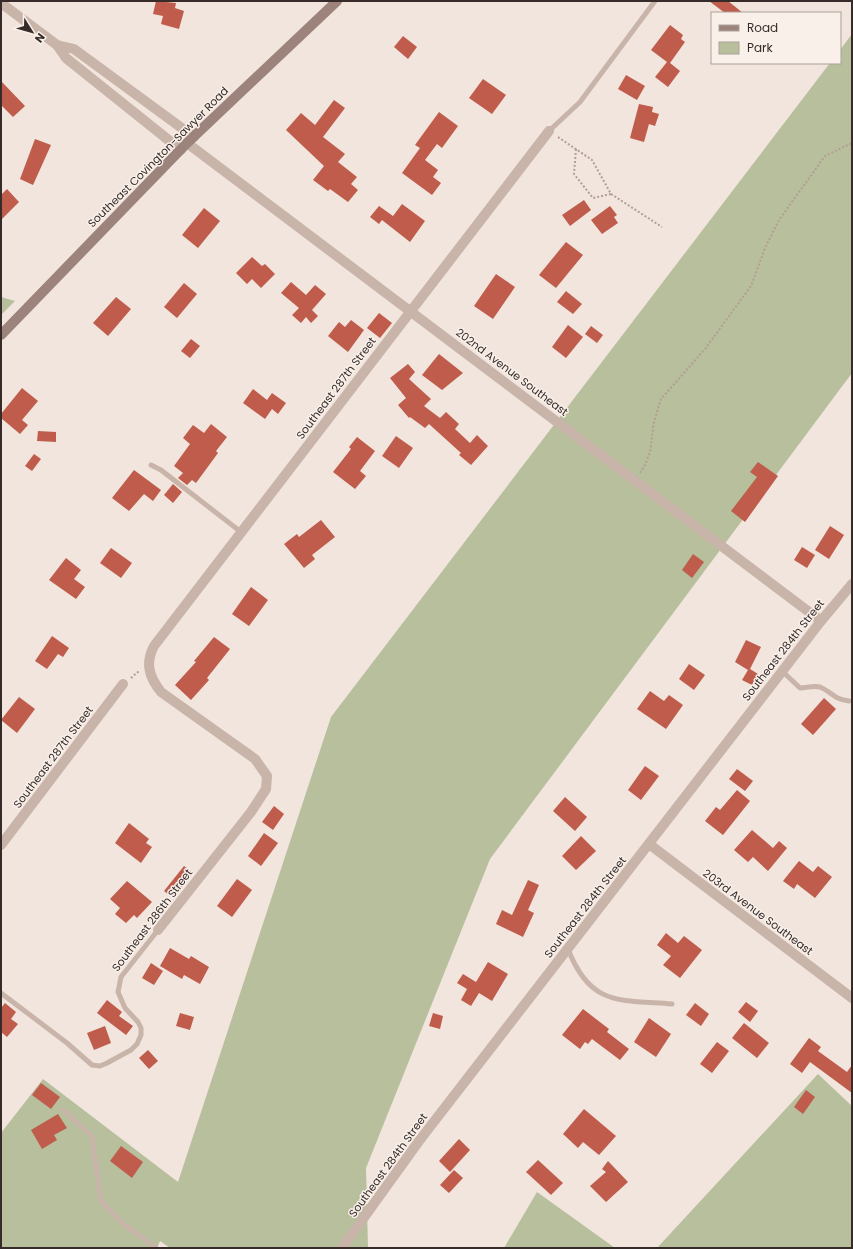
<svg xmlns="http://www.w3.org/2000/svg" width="853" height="1249" font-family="Poppins,sans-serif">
<rect width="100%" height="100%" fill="#f1e5dd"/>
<!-- green -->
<g fill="#b7bf9d">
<polygon points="852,34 852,373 490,859 366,1168 368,1248 170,1248 160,1241 157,1248 1,1248 1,1133 43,1079 178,1182 331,717 830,63 840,63 840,50"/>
<polygon points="1,297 15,301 1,315"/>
<polygon points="818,1074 852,1106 852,1248 657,1248"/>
<polygon points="537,1192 615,1248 504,1248"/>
</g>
<!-- building -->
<g fill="#bf5c4c">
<polygon points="156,1 176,3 175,8 184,11 179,29 161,24 163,16 153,14"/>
<polygon points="709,1 728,1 743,13 725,13"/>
<polygon points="670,25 683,35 681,39 685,42 670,63 680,71 668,87 655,77 667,62 651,50"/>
<polygon points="403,36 417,47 408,59 394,47"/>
<polygon points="626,75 645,86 637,100 618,89"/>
<polygon points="483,79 506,95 492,114 469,98"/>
<polygon points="1,81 25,106 13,117 1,105"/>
<polygon points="334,100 345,108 323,137 345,154 338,162 357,177 351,184 358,190 348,202 330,189 328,191 313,180 324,166 286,130 301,113 315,125"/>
<polygon points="639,104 653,107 652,112 659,114 655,126 649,124 644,142 630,138"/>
<polygon points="439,112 458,126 442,148 437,144 425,160 438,170 433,177 441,183 432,195 402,173 420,148 415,145"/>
<polygon points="35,139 51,145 33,185 20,179"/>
<polygon points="7,189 19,202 1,220 1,195"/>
<polygon points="584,200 591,210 570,226 562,215"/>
<polygon points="402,204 425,221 410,242 382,220 379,224 370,217 379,206 393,216"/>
<polygon points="610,206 617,215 614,217 618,223 602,234 591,220"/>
<polygon points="204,208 220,221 198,248 182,235"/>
<polygon points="566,242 583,255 556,288 539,275"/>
<polygon points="252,257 262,266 265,264 275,274 261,288 252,279 247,284 236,273"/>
<polygon points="496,274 515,287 493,319 474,306"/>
<polygon points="291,282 306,295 315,285 326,294 312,310 318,316 311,323 306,317 301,323 292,315 299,308 281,293"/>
<polygon points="184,283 197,294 177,318 164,307"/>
<polygon points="566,291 582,304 573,314 557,302"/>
<polygon points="116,297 131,309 108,336 93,323"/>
<polygon points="379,313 392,323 380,338 367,328"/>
<polygon points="351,320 364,330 348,352 328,336 339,322 345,327"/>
<polygon points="568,325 583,337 566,358 552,347"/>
<polygon points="591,326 603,335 597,343 585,334"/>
<polygon points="191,339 200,346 190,358 181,351"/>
<polygon points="439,354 463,373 442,390 422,375"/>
<polygon points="408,364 415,372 409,379 431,399 424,406 440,418 446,412 459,424 455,429 470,443 477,435 488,446 471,465 459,455 461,453 429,424 425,428 410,417 409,418 398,405 406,398 390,378"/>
<polygon points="22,388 38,401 22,420 28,425 20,434 1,418 1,414"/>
<polygon points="253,389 267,400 272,393 286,403 278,414 272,409 265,419 243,403"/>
<polygon points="211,424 227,437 216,451 218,453 196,483 192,480 187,485 178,478 183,473 174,466 190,444 183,438 193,425 204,433"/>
<polygon points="38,431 56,432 56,442 37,441"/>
<polygon points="396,436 413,448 399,468 382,456"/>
<polygon points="357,437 375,451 360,471 366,476 355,489 333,472 351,449 349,447"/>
<polygon points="34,454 41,459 32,471 25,466"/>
<polygon points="758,462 778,476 745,522 731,511 757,477 750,472"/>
<polygon points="134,470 161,490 153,501 144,494 129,511 112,498"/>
<polygon points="173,484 182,492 173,503 164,495"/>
<polygon points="321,520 335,537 312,555 315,559 304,568 284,544 297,534 299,537"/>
<polygon points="830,526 844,535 829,559 815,550"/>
<polygon points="802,547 815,555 807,568 794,560"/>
<polygon points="111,548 132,563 121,578 100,563"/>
<polygon points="693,554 704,562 692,578 682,570"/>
<polygon points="66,558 81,570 74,579 85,587 76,599 49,580"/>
<polygon points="251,587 268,600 249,626 232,614"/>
<polygon points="52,636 69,648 63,657 58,654 47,669 35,661"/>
<polygon points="214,637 230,649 207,678 209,680 191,700 175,685 196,662 194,661"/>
<polygon points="746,640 761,647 750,669 758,674 752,685 742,680 748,670 735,662"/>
<polygon points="689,664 705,675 694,690 679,679"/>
<polygon points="650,691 664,701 669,695 683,705 666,729 637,709"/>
<polygon points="19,697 35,709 17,733 1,720"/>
<polygon points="824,698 836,709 813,735 801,724"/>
<polygon points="645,766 659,776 641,800 628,790"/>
<polygon points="737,769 753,781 745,791 729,779"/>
<polygon points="737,790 750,801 723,835 705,821 716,807 720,810"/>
<polygon points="565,797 587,817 575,831 553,811"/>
<polygon points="274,806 284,814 273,830 262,822"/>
<polygon points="129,823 149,839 146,843 152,847 141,863 115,843"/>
<polygon points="752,830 773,848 779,841 787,848 768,871 753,857 748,862 734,850"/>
<polygon points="264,833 278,843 261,866 248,856"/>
<polygon points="581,836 596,851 576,870 562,856"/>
<polygon points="799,861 813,872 818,866 832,877 815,898 797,884 794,889 783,881"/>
<polygon points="184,866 193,873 173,898 164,891"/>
<polygon points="237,879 252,890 232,917 217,906"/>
<polygon points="528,880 539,885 528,910 534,913 523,937 496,924 502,910 512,915"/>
<polygon points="127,881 152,902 137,918 134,915 126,923 115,914 120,908 110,899"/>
<polygon points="666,933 678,943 684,936 702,950 680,978 663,965 671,956 657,945"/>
<polygon points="170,948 189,959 191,956 209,967 200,984 184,975 182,979 160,966"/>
<polygon points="488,962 508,974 492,1001 479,993 471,1006 461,1000 467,989 457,983 463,974 476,982"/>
<polygon points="151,963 163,971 154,985 142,978"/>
<polygon points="107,1000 122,1012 119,1016 133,1026 126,1035 97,1013"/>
<polygon points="746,1002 758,1011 750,1022 738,1012"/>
<polygon points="5,1003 16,1012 11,1019 18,1024 7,1037 1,1032 1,1008"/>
<polygon points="695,1003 709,1014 701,1026 686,1015"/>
<polygon points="583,1009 609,1029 607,1032 629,1049 620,1060 592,1039 588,1044 585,1042 580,1049 562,1035"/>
<polygon points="180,1013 194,1017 190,1030 176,1026"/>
<polygon points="433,1013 443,1016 440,1029 429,1026"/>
<polygon points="649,1018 671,1034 656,1057 634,1042"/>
<polygon points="744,1023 769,1043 757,1058 732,1038"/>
<polygon points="105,1026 111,1043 94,1050 87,1033"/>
<polygon points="809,1038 821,1047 818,1051 847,1072 852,1065 852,1093 810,1062 802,1073 790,1064"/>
<polygon points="717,1042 729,1051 712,1073 700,1064"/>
<polygon points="148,1050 158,1061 149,1069 139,1058"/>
<polygon points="41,1083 60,1097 51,1109 32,1095"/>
<polygon points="806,1090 815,1097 803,1114 794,1107"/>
<polygon points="584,1109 616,1136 599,1155 583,1142 578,1148 563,1134"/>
<polygon points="58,1114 67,1128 54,1135 57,1140 42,1149 31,1130"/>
<polygon points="459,1139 470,1150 450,1172 439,1161"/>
<polygon points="121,1146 143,1162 132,1178 110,1161"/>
<polygon points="538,1160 563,1183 551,1195 526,1172"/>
<polygon points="608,1161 628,1182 606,1202 590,1186 606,1172 602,1169"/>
<polygon points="454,1170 463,1178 449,1193 440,1185"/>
</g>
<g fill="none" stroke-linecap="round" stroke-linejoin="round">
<!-- path -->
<g stroke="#b49e93" stroke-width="2" stroke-dasharray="2 2" stroke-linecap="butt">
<polyline points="558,137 592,160 611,194 662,227"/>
<polyline points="576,149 574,174 593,198 611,194"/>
<polyline points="640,473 645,465 650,452 654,422 661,399 705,349 751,286 765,248 779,220 825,156 852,143"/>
<polyline points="131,678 139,671"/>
</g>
<!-- lane -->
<g stroke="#c8b4a9" stroke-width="5">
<polyline points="549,131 580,102 655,1"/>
<polyline points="151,465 161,470 241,532"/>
<path d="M782,671l18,17c7,0 13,-3 20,-1 12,5 13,12 29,14"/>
<path d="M568,949c22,57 51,51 104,55"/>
<polyline points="1,993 67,1043 92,1065 100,1066 107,1063 131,1050 137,1044 141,1035 141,1028 138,1022 125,1008 118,992 121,977 158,930"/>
<polyline points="63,1110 92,1136 101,1201 121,1222 156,1248"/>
</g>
<!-- street -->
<g stroke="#c8b4a9" stroke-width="10">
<polyline points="1,3 57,45"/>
<polyline points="187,143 821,621"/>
<polyline points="181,150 66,58 57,45 74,49 194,137"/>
<polyline points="649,844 852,998"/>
<polyline points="1,845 123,684"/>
<path d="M158,930l93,-118 15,-23 1,-13 -12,-17 -94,-67c-12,-15 -16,-29 -7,-46l395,-515"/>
<polyline points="342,1248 419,1141 821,621 852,584"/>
</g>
<!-- secondary -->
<polyline stroke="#9c837b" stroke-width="10" points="1,335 187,143 337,1"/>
</g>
<g text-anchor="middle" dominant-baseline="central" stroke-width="3" stroke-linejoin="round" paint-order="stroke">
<!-- street labels -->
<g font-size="11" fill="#362b29" stroke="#f9f0e9">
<text transform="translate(158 157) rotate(-45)">Southeast Covington-Sawyer Road</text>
<text transform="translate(512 372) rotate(37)">202nd Avenue Southeast</text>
<text transform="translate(336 388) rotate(-53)">Southeast 287th Street</text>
<text transform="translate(783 650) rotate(-52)">Southeast 284th Street</text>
<text transform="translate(53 757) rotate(-53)">Southeast 287th Street</text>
<text transform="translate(585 907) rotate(-52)">Southeast 284th Street</text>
<text transform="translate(758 912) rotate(37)">203rd Avenue Southeast</text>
<text transform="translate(152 920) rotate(-53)">Southeast 286th Street</text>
<text transform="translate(388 1165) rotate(-54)">Southeast 284th Street</text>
</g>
</g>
<!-- border -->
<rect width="853" height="1249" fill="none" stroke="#362b29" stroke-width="4"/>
<!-- legend -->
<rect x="711" y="12" width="130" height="52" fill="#f9f0e9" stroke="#aba19c"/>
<rect x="719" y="25" width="20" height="6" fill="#9c837b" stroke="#aba19c"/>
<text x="747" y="32" font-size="12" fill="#362b29">Road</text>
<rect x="719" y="42" width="20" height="12" fill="#b7bf9d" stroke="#aba19c"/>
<text x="747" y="52" font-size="12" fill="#362b29">Park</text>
<!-- north arrow -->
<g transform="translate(32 32) rotate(127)" stroke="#f9f0e9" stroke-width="3" paint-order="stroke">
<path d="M0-3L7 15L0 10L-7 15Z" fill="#362b29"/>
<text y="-6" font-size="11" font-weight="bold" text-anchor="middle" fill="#362b29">N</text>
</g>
</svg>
